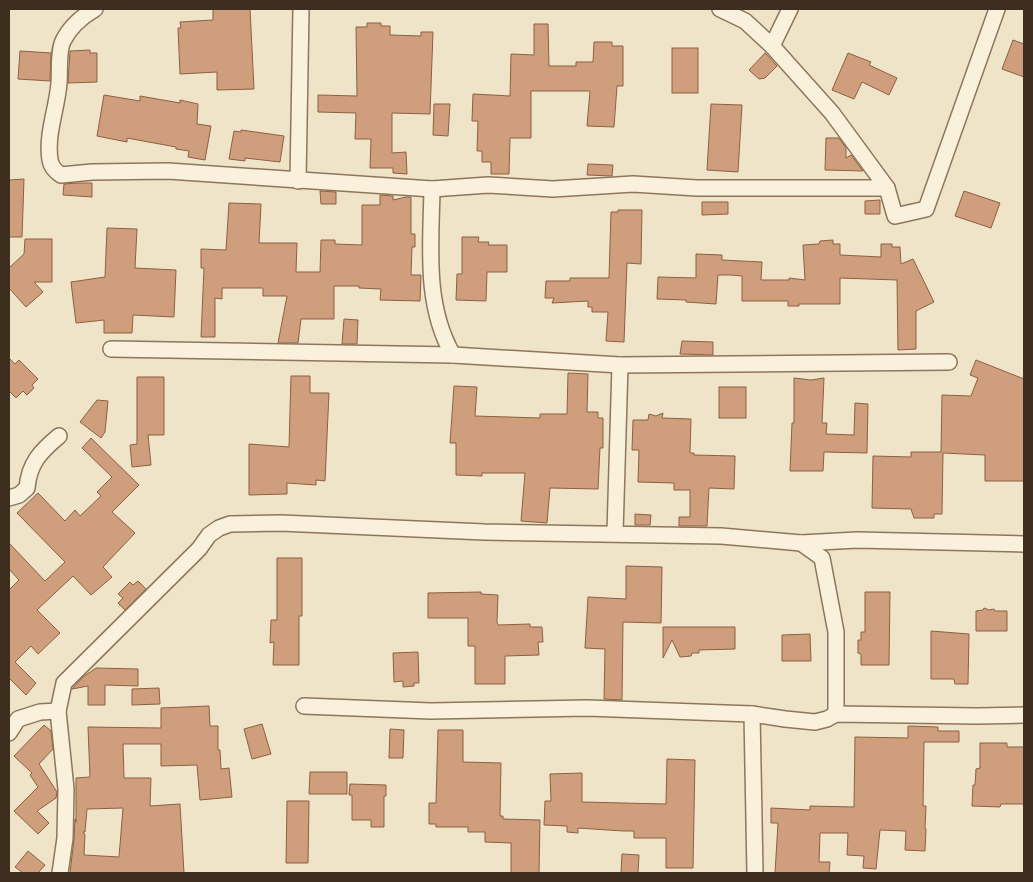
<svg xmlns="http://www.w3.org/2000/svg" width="1033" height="882" font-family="'Playfair Display',serif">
<rect width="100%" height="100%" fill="#f0e4c8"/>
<!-- building -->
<g fill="#cf9f7d" stroke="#8d5f41" fill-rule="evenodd">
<polygon points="213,9 250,9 254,89 217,90 217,72 180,74 178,28 181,28 180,22 213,20"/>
<polygon points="367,23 381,23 381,26 390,26 390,35 421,36 421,32 433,32 430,114 392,113 392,153 406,152 407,174 393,173 393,168 370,168 371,139 355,139 356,113 318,112 318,95 357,96 356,27 367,27"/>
<polygon points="534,24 548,24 549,66 576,66 576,62 593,62 594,42 612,42 612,46 623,46 623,86 617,86 614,127 587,126 590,91 531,91 531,138 510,138 509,174 491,174 491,162 482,162 482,151 477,151 478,121 472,121 473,94 510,96 511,54 534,55"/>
<polygon points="1013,40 1024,44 1024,77 1002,69"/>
<rect x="672" y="48" width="26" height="45"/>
<polygon points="90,50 90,53 97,53 97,82 68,83 70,51"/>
<polygon points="20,51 51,53 50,81 18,79"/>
<polygon points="765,53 777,66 765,78 759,79 749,70"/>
<polygon points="848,53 871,62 869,65 897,78 889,95 862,82 854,99 832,90"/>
<polygon points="104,95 140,101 140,96 180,103 180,100 198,104 197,124 211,126 205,160 188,157 189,151 176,149 176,147 127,138 127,142 97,136"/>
<polygon points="434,104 450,104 448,136 433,135"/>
<polygon points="711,104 742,105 738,172 707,170"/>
<polygon points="241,130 284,136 280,162 245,158 245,161 229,159 234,131 241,132"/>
<polygon points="826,138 839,138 846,148 846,158 851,155 863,171 825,170"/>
<polygon points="588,164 613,165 612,176 587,175"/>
<polygon points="24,179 22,237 9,237 9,180"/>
<polygon points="78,183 92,183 92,197 63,195 64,184"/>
<polygon points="320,191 336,192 336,204 321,204"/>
<polygon points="964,191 1000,203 991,228 955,216"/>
<polygon points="380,195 393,196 393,200 406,197 411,197 411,234 415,234 415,247 412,247 411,275 421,275 420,301 380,300 381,289 359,288 359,286 334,286 334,319 301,319 298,343 278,343 287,296 263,296 263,288 222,288 222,299 215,298 215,337 201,337 204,268 201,268 201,249 226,250 229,203 261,204 259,243 297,243 296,272 320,272 321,240 335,240 335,244 362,245 362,205 380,205"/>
<polygon points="880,200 880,214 865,214 865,201"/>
<polygon points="702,202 728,202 728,214 702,215"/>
<polygon points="618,210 642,210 641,264 627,263 624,342 606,341 608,312 592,312 592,307 588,307 588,301 552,303 554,298 545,298 546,281 570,281 570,278 609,278 611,212 618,212"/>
<polygon points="107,228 137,229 135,268 176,270 174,317 133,315 132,333 104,333 104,320 76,323 71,282 105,277"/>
<polygon points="462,237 479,237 478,242 489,242 488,245 507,245 507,272 487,272 486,301 456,300 457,274 462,274"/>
<polygon points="25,239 52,239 52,282 34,282 43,292 26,307 9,288 9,268 24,254"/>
<polygon points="833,240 833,244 840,244 840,255 881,257 881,244 892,244 892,247 900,247 901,264 913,259 934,302 916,311 916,349 898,350 897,280 840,278 840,304 799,304 799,306 788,306 788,301 742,301 742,276 731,275 718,275 716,304 686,302 686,300 657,299 658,277 696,278 696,254 722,255 722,260 762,262 761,280 789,280 789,278 805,280 803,245 819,244 820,241"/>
<polygon points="344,319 358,320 357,344 342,344"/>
<polygon points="682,341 713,342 713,355 680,354"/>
<polygon points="9,358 15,364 19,360 38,379 32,385 34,388 27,395 23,391 16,398 9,391"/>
<polygon points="976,360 1024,379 1024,481 985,481 985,455 943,453 942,514 934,514 934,518 914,518 911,509 872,508 873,456 911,457 911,452 941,452 942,395 971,396 978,378 970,375"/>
<polygon points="568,373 588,374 587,412 598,412 598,418 603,418 603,448 600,448 598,489 550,488 547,523 521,521 525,473 482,473 482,476 456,475 456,443 450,443 454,386 477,387 475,416 540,418 540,414 567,414"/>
<polygon points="291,376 310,376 310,393 329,393 325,481 316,480 316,485 287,483 287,494 249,495 249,444 289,447"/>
<polygon points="137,377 164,377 164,435 148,435 151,465 132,467 130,445 137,444"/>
<polygon points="794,378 811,380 824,378 822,423 827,423 826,434 854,435 855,403 868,404 867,453 824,452 823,471 790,471 792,423 794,423"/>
<rect x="719" y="387" width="27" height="31"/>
<polygon points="97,400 108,401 105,432 101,438 80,422"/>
<polygon points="663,413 662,418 691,419 690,453 694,453 694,455 735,456 734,489 709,488 707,526 679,526 679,517 690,517 690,490 674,490 674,483 638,482 639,450 632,450 633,420 648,420 649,414 656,416"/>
<polygon points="91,438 139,485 112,512 135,533 103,567 112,577 91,595 73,576 37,610 60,633 38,654 31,646 15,662 36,683 26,695 9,678 9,590 19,580 9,569 9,543 45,581 65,562 17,513 38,493 65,521 75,510 80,516 101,496 97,492 112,477 82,448"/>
<polygon points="635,514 651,515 650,525 635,525"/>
<polygon points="277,558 302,558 302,616 299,616 299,665 273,665 274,642 270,643 271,620 277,620"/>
<polygon points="626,566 662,567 661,623 623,622 622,700 604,699 605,649 585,648 588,597 626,599"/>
<polygon points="138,581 146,589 125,610 118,603 123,598 118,594 130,582 133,585"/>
<polygon points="481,592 481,594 498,595 497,622 498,625 530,624 530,627 542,627 543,642 538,642 539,655 505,656 505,684 475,684 475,646 468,646 468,618 428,618 428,593"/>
<polygon points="865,592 890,592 889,665 861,665 861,654 858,653 858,640 861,640 861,632 865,632"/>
<polygon points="984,608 989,610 994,609 995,611 1007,611 1007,631 976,631 976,611 983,610"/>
<polygon points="663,627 735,627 735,649 699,650 699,653 692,653 691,656 680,657 672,640 663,658"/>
<polygon points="931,631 969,634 968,684 955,684 954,679 931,679"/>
<polygon points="810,634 811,661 782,661 782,635"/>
<polygon points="418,652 419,683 414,683 414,686 403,687 403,681 394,682 393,653"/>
<polygon points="96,668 138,669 138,686 105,685 105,705 88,705 88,686 72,689 83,677"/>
<polygon points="159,688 160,704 132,705 132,689"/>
<path d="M209,706l1,20h8v24h2l1,19 8,-1 3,29 -32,3 -3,-35 -36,1v-22h-38l1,34h27l-1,28 30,-2 4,69h-114l4,-34 1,-20 1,3v-44l14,-1 -2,-50 73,1v-20zM123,808l-4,49 -35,-2 1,-20 -2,-3h2l2,-23z"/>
<polygon points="262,724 271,754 252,759 244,729"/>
<polygon points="44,725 51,731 53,749 39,764 57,792 56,798 37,811 49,823 38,834 14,811 38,787 30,775 32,773 14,756"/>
<polygon points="908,726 938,727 938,731 959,731 959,742 924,742 923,806 926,806 925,828 926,829 925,851 905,850 906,831 880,830 876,869 863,868 864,856 847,855 848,833 820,833 819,862 830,862 829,873 775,873 778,823 771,823 771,808 810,810 810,806 854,807 855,737 908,738"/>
<polygon points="390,729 404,730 403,758 389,758"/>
<polygon points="438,730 463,730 463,762 501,763 500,816 503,816 503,819 540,820 539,873 511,873 511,843 485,842 485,832 468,832 468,827 436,827 436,824 429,824 429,803 436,803"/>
<polygon points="980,743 1007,743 1007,747 1024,747 1024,804 1001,804 1000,807 972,806 973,785 975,785 976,769 980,768"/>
<polygon points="667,759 695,760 693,868 666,868 666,838 634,838 634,831 623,831 578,828 578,833 567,832 567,826 544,825 545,801 551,801 550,774 582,773 582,802 666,804"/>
<polygon points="310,772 347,772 347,794 309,794"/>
<polygon points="350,784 386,785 386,796 384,796 384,827 371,827 371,820 352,820 352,795 349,795"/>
<polygon points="287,801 309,801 308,863 286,863"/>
<polygon points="28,851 45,865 38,873 23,873 15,867"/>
<polygon points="622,854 639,855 638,873 621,873"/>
</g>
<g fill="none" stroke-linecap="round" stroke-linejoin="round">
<defs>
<g id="street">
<path d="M95,9c-14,8 -25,18 -32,32 -5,10 -3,31 -4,42 -2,26 -13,51 -9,77 1,7 5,11 11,15l31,-3 76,-1 264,18 56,-4 65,4 80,-5 64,4h190"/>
<polyline points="720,9 745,21 772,46 832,113 887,188 895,216 926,209 997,9"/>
<polyline points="772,46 790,9"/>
<polyline points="298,181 301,9"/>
<path d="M432,189c-1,56 -8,116 21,166"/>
<polyline points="111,349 453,355 620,365 949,362"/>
<path d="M9,498l10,-3 8,-7c2,-25 14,-37 32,-52"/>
<polyline points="615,533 620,365"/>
<polyline points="801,543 822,558 836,632 836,714"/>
<polyline points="304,706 431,711 587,708 752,714 785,719 815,722 827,719 836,714 977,716 1024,715"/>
<polyline points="58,711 64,683 199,549 209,535 219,528 230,524 281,523 484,532 721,536 801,543 857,540 1024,544"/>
<polyline points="752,714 755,873"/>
<polyline points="9,733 18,719 40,712 58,711 66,789 65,838 60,873"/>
</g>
</defs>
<!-- street casing -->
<use href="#street" stroke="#8d765c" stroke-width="18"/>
<!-- street -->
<use href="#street" stroke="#faf1dc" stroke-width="15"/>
</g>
<!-- border -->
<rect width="1033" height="882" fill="none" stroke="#3d2e20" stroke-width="20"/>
</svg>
